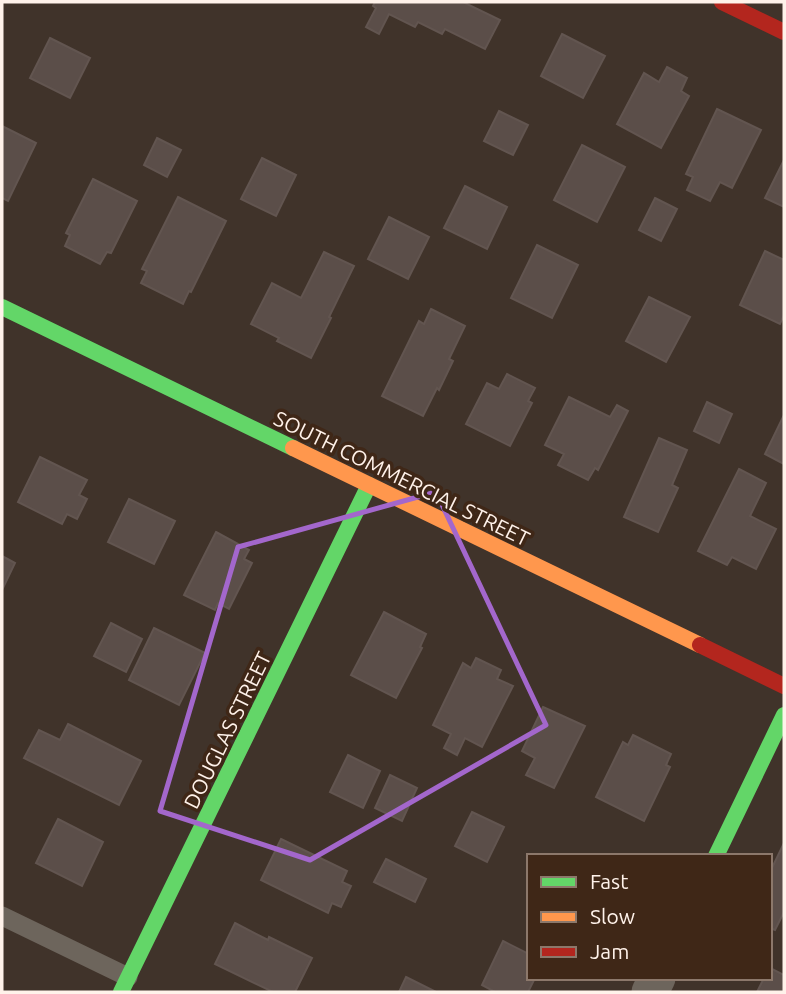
<svg xmlns="http://www.w3.org/2000/svg" width="786" height="994" font-family="Ubuntu,sans-serif">
<rect width="100%" height="100%" fill="#40332a"/>
<!-- building -->
<g fill="#5b4e49" stroke="#625550" stroke-width="2">
<polygon points="375,2 463,2 500,20 485,49 445,29 442,34 418,22 415,27 389,14 379,34 366,27 376,8 373,6"/>
<polygon points="562,34 605,56 583,98 541,76"/>
<polygon points="50,38 90,58 70,98 30,78"/>
<polygon points="667,67 687,78 681,91 689,96 661,148 617,124 644,73 659,82"/>
<polygon points="717,109 761,130 732,188 720,182 710,201 687,190 693,177 686,174"/>
<polygon points="499,111 528,125 513,155 484,141"/>
<polygon points="2,126 36,143 8,201 2,198"/>
<polygon points="157,138 181,150 167,177 144,165"/>
<polygon points="582,145 625,167 597,222 554,200"/>
<polygon points="262,158 296,175 276,216 241,199"/>
<polygon points="784,160 784,207 765,198"/>
<polygon points="93,179 137,201 111,253 107,252 100,264 65,246 70,235 66,233"/>
<polygon points="465,186 507,207 487,249 444,228"/>
<polygon points="178,197 226,221 191,292 189,291 183,304 141,283 147,271 142,269"/>
<polygon points="655,198 677,209 661,241 639,230"/>
<polygon points="389,217 429,237 408,279 368,259"/>
<polygon points="537,245 578,265 552,318 511,298"/>
<polygon points="765,251 784,260 784,315 780,324 740,305"/>
<polygon points="324,252 354,266 329,317 331,318 311,358 277,341 279,338 251,324 272,283 301,298"/>
<polygon points="649,297 690,317 666,362 626,341"/>
<polygon points="431,309 465,326 449,359 453,361 439,390 437,388 423,416 382,396 419,321 424,324"/>
<polygon points="507,374 535,388 528,401 532,403 510,446 466,424 487,383 499,389"/>
<polygon points="569,397 610,417 617,405 628,411 598,470 595,468 588,480 558,465 564,454 545,445"/>
<polygon points="707,402 732,414 719,443 694,431"/>
<polygon points="784,415 784,464 765,454"/>
<polygon points="659,438 687,450 672,485 678,488 658,532 624,517"/>
<polygon points="40,457 87,480 79,495 87,499 77,519 67,514 62,524 18,502"/>
<polygon points="739,469 766,483 750,516 776,529 756,569 732,557 727,565 698,551"/>
<polygon points="129,499 175,521 154,564 108,542"/>
<polygon points="216,532 249,550 244,559 252,563 229,609 218,603 215,610 184,595"/>
<polygon points="2,556 15,563 2,590"/>
<polygon points="384,612 426,634 420,647 422,648 396,698 351,675"/>
<polygon points="111,623 142,639 126,672 94,656"/>
<polygon points="154,628 205,653 179,705 129,680"/>
<polygon points="476,658 501,670 497,679 513,686 482,747 465,738 457,755 444,748 451,734 433,725 463,663 471,668"/>
<polygon points="543,707 585,726 554,788 526,775 535,758 522,751"/>
<polygon points="68,724 141,761 119,805 24,758 39,730 60,740"/>
<polygon points="633,735 671,754 666,765 670,767 644,821 596,797 623,742 628,745"/>
<polygon points="348,755 380,771 363,808 330,792"/>
<polygon points="390,775 417,788 402,821 375,808"/>
<polygon points="472,812 504,827 487,862 455,846"/>
<polygon points="58,819 103,842 82,886 36,863"/>
<polygon points="281,839 347,871 342,882 351,886 341,907 332,903 328,913 261,880"/>
<polygon points="784,843 784,912 775,930 770,928 770,872"/>
<polygon points="386,859 426,879 415,902 374,882"/>
<polygon points="235,923 268,940 269,937 312,958 295,992 273,992 215,964"/>
<polygon points="503,941 529,954 529,978 535,978 528,992 495,992 482,985"/>
<polygon points="770,968 784,975 784,992 757,992 764,978 770,978"/>
<polygon points="406,977 436,992 399,992"/>
</g>
<g fill="none" stroke-linecap="round" stroke-linejoin="round">
<!-- lane -->
<polyline stroke="#6d655c" stroke-width="19" points="2,916 128,977"/>
<!-- street -->
<polyline stroke="#6d655c" stroke-width="37" points="650,992 657,978"/>
<!-- fast -->
<g stroke="#63d668" stroke-width="16">
<polyline points="2,307 293,448"/>
<polyline points="716,856 784,715"/>
<polyline points="121,992 369,485"/>
</g>
<!-- slow -->
<polyline stroke="#ff974d" stroke-width="16" points="293,448 700,645"/>
<!-- jam -->
<g stroke="#b3261e" stroke-width="16">
<polyline points="722,2 784,32"/>
<polyline points="700,645 784,686"/>
</g>
</g>
<!-- marked area -->
<path fill="none" stroke="#a367cc" stroke-width="5" stroke-linejoin="round" d="M436,492l110,233 -236,135 -150,-49 78,-264z"/>
<g text-anchor="middle" dominant-baseline="central" stroke-width="7" stroke-linejoin="round" paint-order="stroke">
<!-- street labels -->
<g font-size="21" fill="#fff2ea" stroke="#3f2717">
<text transform="translate(402 478) rotate(26)">SOUTH COMMERCIAL STREET</text>
<text transform="translate(227 730) rotate(-64)">DOUGLAS STREET</text>
</g>
</g>
<!-- border -->
<rect width="786" height="994" fill="none" stroke="#fff2ea" stroke-width="7"/>
<!-- legend -->
<rect x="527" y="854" width="245" height="126" fill="#3f2717" stroke="#8c786b" stroke-width="2"/>
<rect x="541" y="877" width="35" height="10" fill="#63d668" stroke="#8c786b" stroke-width="2"/>
<text x="590" y="889" font-size="21" fill="#fff2ea">Fast</text>
<rect x="541" y="912" width="35" height="10" fill="#ff974d" stroke="#8c786b" stroke-width="2"/>
<text x="590" y="924" font-size="21" fill="#fff2ea">Slow</text>
<rect x="541" y="947" width="35" height="10" fill="#b3261e" stroke="#8c786b" stroke-width="2"/>
<text x="590" y="959" font-size="21" fill="#fff2ea">Jam</text>
</svg>
